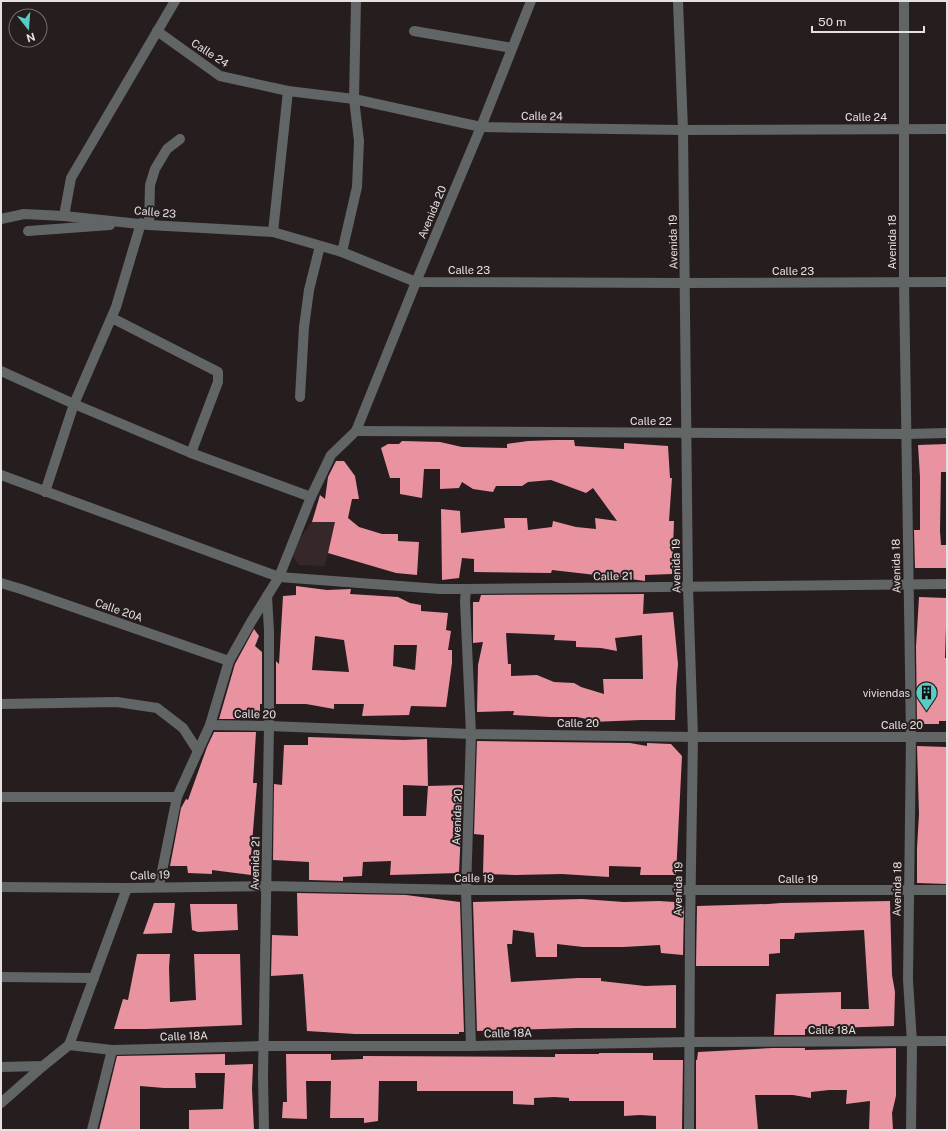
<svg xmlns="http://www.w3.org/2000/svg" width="948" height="1131" font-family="'Public Sans',sans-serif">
<rect width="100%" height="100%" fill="#261d1f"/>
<!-- built -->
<polygon fill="#362729" points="312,522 335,522 325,566 299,565 292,555 300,538"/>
<!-- building -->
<g fill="#e992a0" fill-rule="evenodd">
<polygon points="555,440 574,440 575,446 624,449 624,443 668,446 670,478 672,478 669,521 674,521 672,574 645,575 645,581 615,577 615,576 596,575 552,570 551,573 474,572 474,559 462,558 459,578 442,580 441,509 460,511 461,533 505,528 504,518 527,518 528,530 552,527 553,521 576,527 596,529 595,518 617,521 593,488 586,493 551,480 528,482 522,486 496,486 493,492 473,489 462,482 459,488 440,489 440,469 424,469 422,498 400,494 400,478 390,478 381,448 388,444 399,444 402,441 440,442 462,447 507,448 507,444 528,441"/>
<polygon points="947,444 947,472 941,472 940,531 941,545 947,545 947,568 915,568 914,530 920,530 920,477 918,445"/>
<polygon points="336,461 344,461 355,476 359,499 352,499 348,518 359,527 382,534 398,534 398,541 419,542 417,575 396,573 328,553 335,522 312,522 320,495 325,499 328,477"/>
<path d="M296,586l31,4 24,-1 -1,5 48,3 12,6 11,2v6l27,2 -2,17 5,1 -3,19h4v13l-6,44 -35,-1 -2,9 -47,1 2,-12h-30v5l-28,-5h-30v-43l3,3 4,-68 13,-1zM315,636l29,4 5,32 -37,-2zM394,645h23l-2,25 -22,-4z"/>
<path d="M644,594l-1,20 30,-2 5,52 -2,25 -1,31h-34l-50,2v-2l-14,-3h-27l-37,-2 1,-4 -37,1 1,-47 5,-23 -10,1v-41h6l2,-7zM506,633l49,2 -1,5 22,1v6l25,1 16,3 -2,-13 27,-3 1,44h-40l1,15 -23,-7 -7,-4 -20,-1 -17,-7 -26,1v-12h-3z"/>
<polygon points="919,597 947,598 947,627 946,627 945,658 947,658 947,721 939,721 939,724 917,724 916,647"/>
<polygon points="254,629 259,636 255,646 262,652 262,704 260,704 260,714 257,713 257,719 219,719 235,664"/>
<polygon points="214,732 256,732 253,783 257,783 251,855 251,875 212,870 212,874 188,873 187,866 170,866 181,808 186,799 188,800 207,747"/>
<path d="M308,737l96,3 23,-1 1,47 35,-1 -4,88 -69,2 1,-14 -28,1 -1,14 -19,1v4l-34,-1v-18l-36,-2 1,-76 8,1 2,-40h24zM403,785l25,1 -2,30h-23z"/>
<polygon points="477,741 630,743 647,746 647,743 671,744 682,756 676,875 640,875 641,867 609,866 609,877 562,874 515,875 483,874 484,835 474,834"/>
<polygon points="917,746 947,747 947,884 917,883 917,848 919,814"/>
<polygon points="297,893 406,895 460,902 464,1032 459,1032 459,1034 355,1034 307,1031 304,985 303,974 271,976 272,935 298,936"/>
<polygon points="582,899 624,902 659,901 675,902 675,907 684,906 683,955 661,953 660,945 623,947 583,947 557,944 557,957 536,957 534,933 513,930 512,944 507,944 511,982 578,978 601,978 601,981 645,986 676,985 676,1028 577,1028 477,1031 473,902"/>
<polygon points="890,901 892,975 895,992 894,1026 805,1029 805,1035 774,1035 776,994 841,992 841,1009 869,1009 864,930 795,933 794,939 780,939 780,953 769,954 769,966 696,966 697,906 768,904 781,903"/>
<polygon points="154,903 175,903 172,933 143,934"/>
<polygon points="190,904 237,904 238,930 198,932 192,930"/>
<polygon points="137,954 170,954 169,967 170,1002 196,1000 194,954 240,954 242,1025 147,1029 114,1029 123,999 128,1000"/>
<polygon points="773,1048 805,1048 805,1050 896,1048 896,1096 892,1113 893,1130 869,1130 870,1101 846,1104 847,1090 829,1090 811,1092 811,1098 793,1095 755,1095 758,1130 696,1130 696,1060 697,1060 698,1052"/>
<polygon points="599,1053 653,1053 653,1060 683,1060 682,1130 656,1130 656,1116 640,1115 624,1116 624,1101 569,1101 569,1098 554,1097 534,1098 534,1105 513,1104 513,1091 417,1091 417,1081 379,1081 378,1121 364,1123 364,1118 330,1118 331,1081 306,1081 307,1119 282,1118 283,1102 287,1102 286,1054 331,1054 331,1060 363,1059 363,1056 555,1057 555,1054 599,1054"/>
<polygon points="225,1054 225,1065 253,1064 252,1089 254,1130 189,1129 189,1110 223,1109 225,1073 195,1073 196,1088 164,1088 140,1086 140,1130 99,1130 117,1056"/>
</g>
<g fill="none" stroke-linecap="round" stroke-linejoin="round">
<!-- minor -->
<g stroke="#616565" stroke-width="10">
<polyline points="678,1 683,130 688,587 693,737 690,930 689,1130"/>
<polyline points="904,1 904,282 911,737 908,980 912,1042 911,1130"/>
<polyline points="157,31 220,76 288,91 354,99 481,127 683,130 947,129"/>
<polyline points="414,31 512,48"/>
<polyline points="64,216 71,178 175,1"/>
<polyline points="1,219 24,214 64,216 149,225 273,232 342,252 416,282 685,283 947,282"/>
<polyline points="149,225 150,185 155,169 167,149 180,139"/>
<polyline points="28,231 110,225"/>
<polyline points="273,232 288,91"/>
<polyline points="342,252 357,187 359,141 354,99 356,1"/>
<polyline points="112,318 218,372 218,382 191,453"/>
<polyline points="1,371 74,404 191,453 311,497"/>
<polyline points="300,397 304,327 309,290 320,246"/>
<polyline points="356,431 907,434 947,433"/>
<polyline points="1,475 279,577 440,589 466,589 947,584"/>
<polyline points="45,492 74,404 116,307 141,223"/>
<polyline points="1,583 21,589 229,661"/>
<polyline points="466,589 465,601 471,734 466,890 471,1046"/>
<polyline points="1,704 117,702 157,708 183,728 198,751"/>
<polyline points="210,725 269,726 471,734 693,737 947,737"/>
<polyline points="1,797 177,797"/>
<polyline points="159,886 177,797 210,725 229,661 251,622 279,577 311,497 331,455 356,431 416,282 481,127 531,1"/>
<polyline points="1,887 127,888 266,886 466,890 947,890"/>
<polyline points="1,977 94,978"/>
<polyline points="69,1045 112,1050 263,1046 471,1046 690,1042 947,1041"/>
<polyline points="1,1067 43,1066"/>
<polyline points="1,1103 43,1066 69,1045 127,888"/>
<polyline points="92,1130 112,1050"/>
<polyline points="264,1130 263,1075 269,726 269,631 267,596"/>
</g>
</g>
<!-- icons -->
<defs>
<symbol id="building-pin" viewBox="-11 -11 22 30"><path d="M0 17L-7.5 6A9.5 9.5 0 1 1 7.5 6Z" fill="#56cec3" stroke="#261d1f"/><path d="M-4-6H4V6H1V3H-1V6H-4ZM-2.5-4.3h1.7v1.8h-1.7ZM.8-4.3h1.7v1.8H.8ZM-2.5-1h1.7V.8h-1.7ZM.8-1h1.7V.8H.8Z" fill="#111"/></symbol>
</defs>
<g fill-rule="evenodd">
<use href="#building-pin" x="914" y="680" width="25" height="34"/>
</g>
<g text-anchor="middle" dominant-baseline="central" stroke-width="4" stroke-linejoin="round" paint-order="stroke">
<!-- street labels -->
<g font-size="11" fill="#e6e0e0" stroke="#261d1f">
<text transform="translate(210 53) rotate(33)">Calle 24</text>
<text transform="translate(542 116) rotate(1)">Calle 24</text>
<text x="866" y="117">Calle 24</text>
<text transform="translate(155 212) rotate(5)">Calle 23</text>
<text transform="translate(432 212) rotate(-67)">Avenida 20</text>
<text transform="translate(673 242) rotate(-91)">Avenida 19</text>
<text transform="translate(892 242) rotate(-90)">Avenida 18</text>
<text x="469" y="270">Calle 23</text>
<text x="793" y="271">Calle 23</text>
<text x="651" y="421">Calle 22</text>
<text transform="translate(676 566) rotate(-91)">Avenida 19</text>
<text transform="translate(896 566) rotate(-91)">Avenida 18</text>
<text transform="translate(613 576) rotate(-1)">Calle 21</text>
<text transform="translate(119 610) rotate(19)">Calle 20A</text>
<text transform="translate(255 714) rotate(1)">Calle 20</text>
<text x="578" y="723">Calle 20</text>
<text x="902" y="725">Calle 20</text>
<text transform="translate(457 817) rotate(-88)">Avenida 20</text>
<text transform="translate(255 863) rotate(-89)">Avenida 21</text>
<text transform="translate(150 875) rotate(-2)">Calle 19</text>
<text transform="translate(474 878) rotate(1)">Calle 19</text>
<text x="798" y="879">Calle 19</text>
<text transform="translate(678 889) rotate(-89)">Avenida 19</text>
<text transform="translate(897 889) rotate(-89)">Avenida 18</text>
<text x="832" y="1030">Calle 18A</text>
<text transform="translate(508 1033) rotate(-1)">Calle 18A</text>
<text transform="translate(184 1036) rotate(-2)">Calle 18A</text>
</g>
<!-- poi labels -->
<g font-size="11" fill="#e6e0e0" stroke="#261d1f" text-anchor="end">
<text x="910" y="693">viviendas</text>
</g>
</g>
<!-- border -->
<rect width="948" height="1131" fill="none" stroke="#e6e0e0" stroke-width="4"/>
<!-- north arrow -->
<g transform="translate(28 28) rotate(163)"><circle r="19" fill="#261d1f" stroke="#736b6c"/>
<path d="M0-3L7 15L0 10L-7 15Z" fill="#56cec3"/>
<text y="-6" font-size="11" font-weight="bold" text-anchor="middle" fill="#e6e0e0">N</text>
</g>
<!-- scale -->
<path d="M812 26v6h112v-6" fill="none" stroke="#e6e0e0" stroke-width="2"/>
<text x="818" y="26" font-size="12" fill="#e6e0e0" stroke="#261d1f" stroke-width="3" paint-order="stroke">50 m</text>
</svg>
